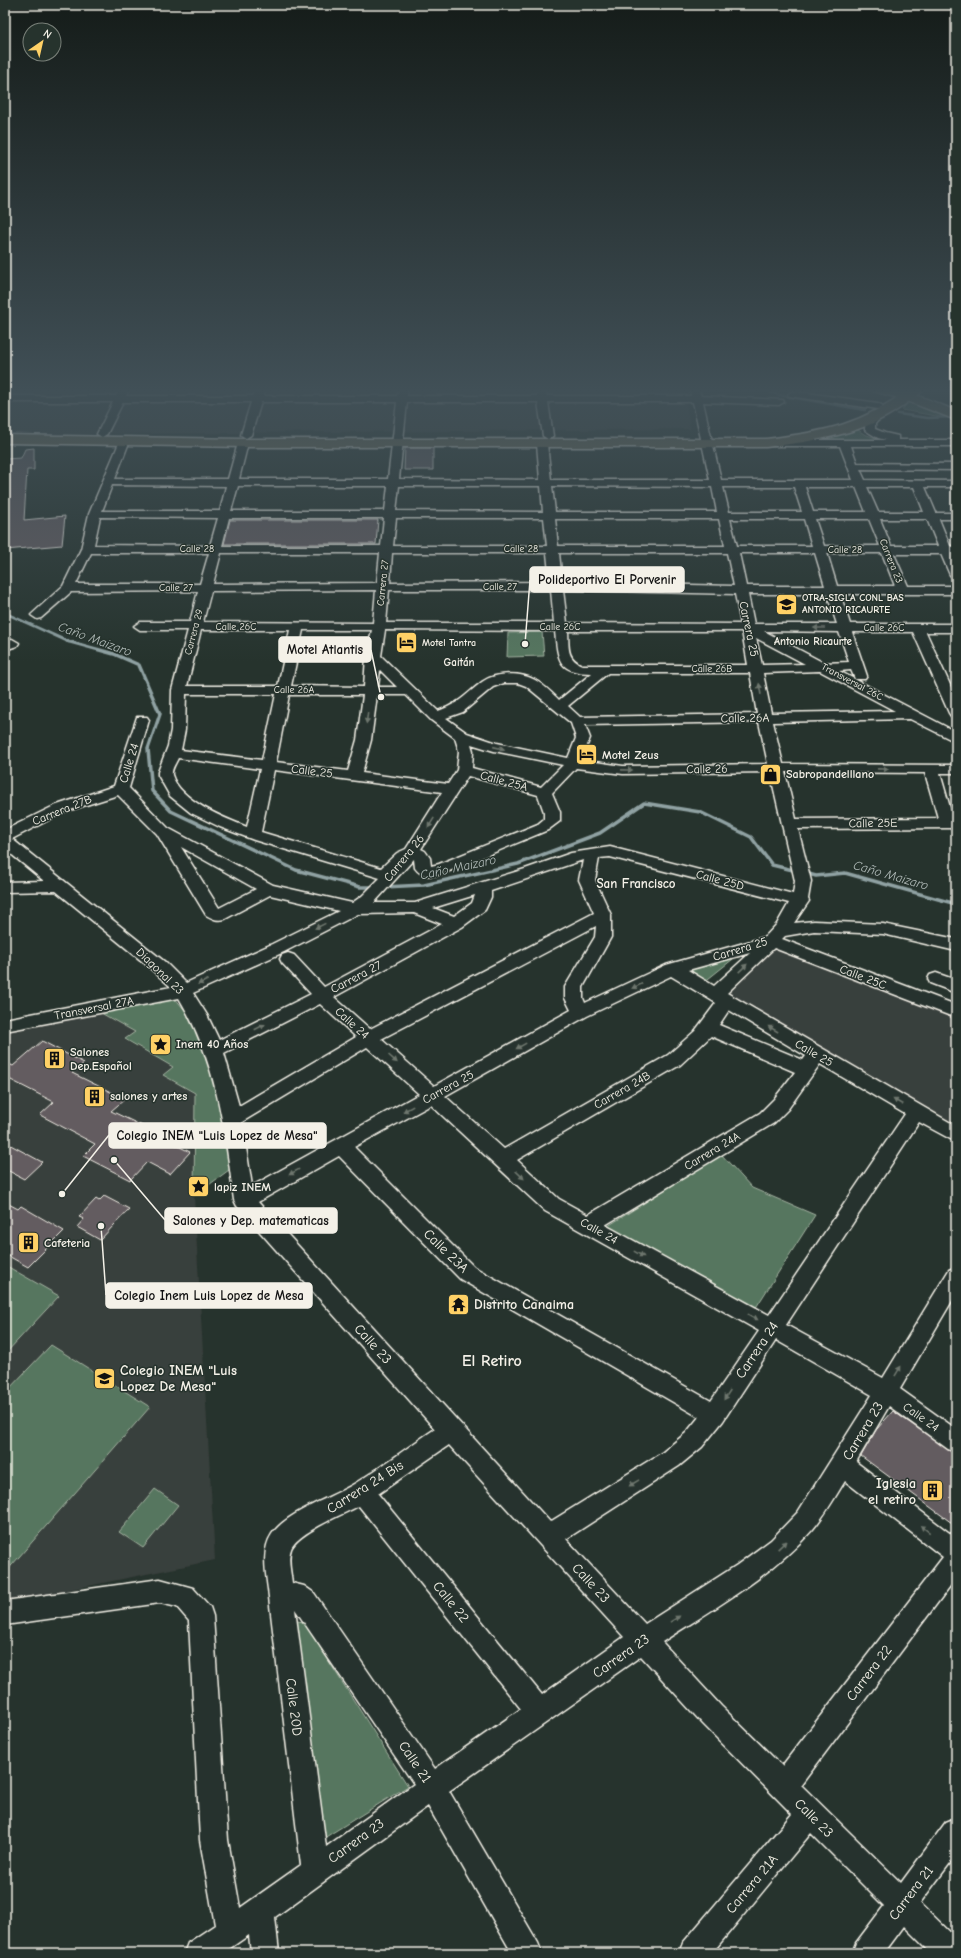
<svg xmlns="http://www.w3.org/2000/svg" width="961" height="1958" font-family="'Comic Neue',sans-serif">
<rect width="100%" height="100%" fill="#26332d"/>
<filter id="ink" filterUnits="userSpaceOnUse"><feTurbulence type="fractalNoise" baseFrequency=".025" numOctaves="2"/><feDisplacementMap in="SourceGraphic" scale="8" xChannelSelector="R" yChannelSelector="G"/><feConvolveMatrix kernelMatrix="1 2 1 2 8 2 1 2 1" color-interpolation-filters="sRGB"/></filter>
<g filter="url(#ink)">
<!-- built -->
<g fill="#393f3c">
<polygon points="11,388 684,388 690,429 5,435 5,398"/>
<polygon points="772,946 956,1019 956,1128 722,992"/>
<polygon points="101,1013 136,1032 125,1040 173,1067 163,1075 195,1093 194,1196 215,1560 5,1603 5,1030"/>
</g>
<!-- green -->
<g fill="#56765e" stroke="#a5b4a3">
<polygon points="908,402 914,402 944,415 942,417 902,410"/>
<polygon points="855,428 864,434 884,441 826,439"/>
<polygon points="542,632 544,656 507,657 508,633"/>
<polygon points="743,951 703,983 681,970"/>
<polygon points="174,997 192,1019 208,1053 233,1167 194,1196 195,1093 163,1075 173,1067 125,1039 135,1032 101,1013"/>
<polygon points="721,1154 752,1188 815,1215 755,1309 703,1282 608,1226"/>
<polygon points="5,1265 59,1296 5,1354"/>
<polygon points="51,1345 150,1407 5,1573 5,1393"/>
<polygon points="155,1489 178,1505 143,1548 119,1532"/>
<polygon points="290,1620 304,1622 408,1786 316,1843"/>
</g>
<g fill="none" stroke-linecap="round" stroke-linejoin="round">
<!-- stream-far1 -->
<g stroke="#90a2a3" stroke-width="2.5">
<polyline points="764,388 772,393 784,396 865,410"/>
<polyline points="898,414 928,418 953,417"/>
<polyline points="5,613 69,642"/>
</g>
<!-- stream -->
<g stroke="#90a2a3" stroke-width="3.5">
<polyline points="67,641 114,654 139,665 160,714 148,749 152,791 171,811 296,870 360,887 375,887"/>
<polyline points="805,873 816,876 845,873 956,904"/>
<polyline points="384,887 424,885 518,864 600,833 644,803 700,812 751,837 772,865 797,871"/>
</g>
</g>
<!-- building -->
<g fill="#645b60" stroke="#f4f1e8">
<polygon points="34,448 34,470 27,470 24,520 65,516 62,545 5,550 5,459 21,458 25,449"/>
<polygon points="405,448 433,448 433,470 404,470"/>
<polygon points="230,520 378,520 376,544 224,544"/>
<polygon points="42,1041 84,1063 72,1073 125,1099 111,1111 170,1139 168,1141 190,1152 170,1174 147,1162 130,1180 83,1156 95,1144 40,1115 54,1102 5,1077 5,1062 13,1066"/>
<polygon points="5,1142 42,1162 24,1179 5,1169"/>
<polygon points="104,1196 129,1209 100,1240 77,1227 84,1219 79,1217 96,1199 99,1201"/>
<polygon points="5,1202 18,1209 21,1206 64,1231 28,1267 5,1254"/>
<polygon points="893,1411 956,1455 956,1526 861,1456 876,1430"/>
</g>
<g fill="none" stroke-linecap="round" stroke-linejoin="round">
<defs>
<g id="minor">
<path d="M123,388l5,3 -2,5h127l4,-8h7l1,2 -2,6h134l2,-8h8v8h130v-8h8l2,8h144l-1,-6 1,-2h7l3,8 82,4 1,2 -5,3 -76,-3 18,78h132l-13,-34h-68l-5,-3 5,-3h114l-8,-2 -13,-8c0,-7 3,-13 10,-15l5,3 -5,6v5l10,4 13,3v4h58v6h-105l6,17 99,1v6l-96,-1 5,11 91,1v6h-31l11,26h20v6h-17l11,27h6v8h-3l3,7v18l-6,-4 -9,-21h-47l14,32h48v8h-116l10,30h106v8h-30l30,66v19l-5,-1 -2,-3 -36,-81h-61l15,44 -2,3h-10l-4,-9 -12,1 117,61v10l-46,-23 -137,3 10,42 173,1v8h-16l13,45h3v10l-158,1 13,52 -3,18 1,2 -15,22 20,-2 69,3 73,15v12l-73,-17 -69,-3 -29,5 -3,3 174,66v13l-182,-70 -47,45 229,133v16l-37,-20 -133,203 97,53 66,-108 7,-3v27l-56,95 56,40v23l-8,-3 -59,-43 -33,56 100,76v40l-155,207 100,98 45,-61 10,-4v37l-36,48 36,35v15h-25l-27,-27 -20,27h-32l4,-10 28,-37 -73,-73 -99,120h-33l4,-10 109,-129 -89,-90 -62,-68 -192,135 89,152 4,10h-30l-84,-147 -153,111 4,36h-28l-2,-18 -26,18h-39l4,-10 27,-18 -15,-85 -11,-219 -12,-14 -17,-4 -155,22v-24l155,-22 33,9 17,19 3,9 15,224 12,68 61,-43 -32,-268c-2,-20 -9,-45 3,-63 15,-22 59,-36 82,-50 28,-17 54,-37 81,-55l-198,-223 -3,-6c-9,-71 -18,-141 -55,-202l-174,33v-12l166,-32 -28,-25 -87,-71 -51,1v-10l39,-1 -39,-32v-19l49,-24 60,-20 23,-69h10l2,3 -20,68 39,40 105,57 79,18 10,-7 18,-18 -126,-38 -34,-13 -29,-14 -21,-17 -12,-21v-3l10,-26 3,-16 1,-40 16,-60h-48l-6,-4 6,-4h50l8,-31 -127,1 -30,26 -4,1 -6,-4 32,-29 18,-37 8,-35 30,-71h8l1,2 -13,34h113l10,-36 5,-3 5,3 -9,36h149l9,-77h-136l-10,33 -5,3 -5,-3 10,-33h-128l-16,32 -5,3 -5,-3 16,-32h-108v-6h111l3,-7zM407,402h131l5,34 5,3 5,-3 -5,-34h145l17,78h-159l-4,-36 -5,-3 -5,3 3,36 -141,-1zM112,485l114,1 -6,25h-118zM238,486h150l-3,25h-154zM399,486h142l2,26 -147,-1zM552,486l160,1 5,25h-162zM723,487h71l8,25h-73zM805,487h51l10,25h-53zM867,487h47l10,25h-46zM100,517l118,1 -8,28 -116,-1zM229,518h155l-3,28h-159zM396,518h148l3,28h-154zM555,519h164l6,27h-167zM730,519h74l8,27h-75zM815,519h54l11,27h-56zM880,519h47l11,27h-47zM91,553h118l-9,31h-124zM221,553h159l-3,30 -164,1zM392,553h155l3,29 -160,1zM559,553h168l7,33 -172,-4zM739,553h76l10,33h-79zM827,553h55l13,33h-58zM376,590l-3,33 -170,-1 8,-31zM389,590h162l3,33h-168zM563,590l172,4 6,30 -174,-1zM748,594h79l10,30h-83zM201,630h89l-12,56h-91zM303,630h69l-6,26 -2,31 -73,-1zM385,630l170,1c3,29 3,42 37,42l-33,27c-7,-7 -15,-15 -24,-20 -14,-8 -40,-8 -53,2 -17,13 -23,22 -44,29l-57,-55zM568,631h174l6,34h-166c-16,-7 -13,-18 -14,-34zM764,631l75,1 10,30 -25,1zM756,638l49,26 -43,1zM380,670l17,17h-19zM820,671l75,40 -124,2 -8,-40zM608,673h142l7,41 -177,3 -12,-11zM504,683h14l8,3 45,37 5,15 -8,20 -71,-15 -30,-10 -21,-15 17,-6 30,-25zM186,694h90l-14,66 -81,-10 4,-20zM289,695h74l-6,45 -9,31 -72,-9zM377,695h29l25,25 24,18 4,13 -2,19 -9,14 -86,-11 9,-33zM759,722l9,42 -145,2 -42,-6 9,-22 -5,-13zM471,744l23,7 69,14 -22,22 -69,-19 1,-17zM178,758l82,11 -13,58c-23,-9 -67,-26 -75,-52 -1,-6 4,-12 6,-17zM576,768l47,6 147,-2 25,109 -2,13 -183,-47 -39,6 -46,16 -110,34h-41l40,-44 1,9c7,10 17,8 27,6l106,-44 12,-9v-9l-8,-19zM274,770l168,22 -36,57 -9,4 -16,15 -120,-36zM785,772l140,1 13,45 -142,1zM468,776l70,19 6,17v7l-6,5 -99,40 -8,2 -1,-8 -5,-7 -4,-2zM118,795l39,39 49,81c7,4 11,6 19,4l45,-24 69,16 -67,33 -86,39 -21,-21 -153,-123 52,-27zM181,847l75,42 -37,19zM610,857l179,46 -12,21 -12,13 -99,28 -81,38 -2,-5v-11l28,-50v-22l-16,-35 4,-22zM583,860l-4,20 15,33 -224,116 -36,-32 128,-70 23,-17 6,-13v-6zM475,895l-3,8 -18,13 -21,-8zM414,913l28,11 -118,63 -30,-32 -6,-2 -6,2 -2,4 2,4 29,31 -92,46 -12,-25 -14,-22 91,-41 74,-38zM596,926l-1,11 -30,50v11l6,12 -137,76 -53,-47zM750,953l-36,33 -26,-16zM671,976l45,27 -21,28 -27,24 -164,94 -59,-53 142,-80zM320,1004l36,33 -117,69 -15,-53zM729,1010l77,46 -3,4 -84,-35zM711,1036l84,36 -21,27 -14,14 -172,102 -29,-16 -42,-39 163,-95zM367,1047l52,47 -167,92 -10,-64zM820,1064l85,50 -136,201 -164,-90 169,-102 14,-14zM431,1105l114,106 214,120 -48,70 -237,-134 -120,-120zM339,1156l121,123 239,138 -13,16 -23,19 -113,70 -292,-320zM776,1340l96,55 -74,117 -27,28 -34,25 -92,59 -79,-85 113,-73 23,-19 21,-26zM449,1445l175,192 -82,58 -164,-201zM845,1481l98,76 -161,209 -61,-60 -59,-64c52,-34 109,-65 151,-113 12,-14 22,-32 32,-48zM359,1506l162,203 -86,60 -121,-176 -10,-7 -12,-3c-1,-10 -5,-24 -1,-34 6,-16 52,-35 68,-43zM295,1609l119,175 -88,63z"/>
<polygon points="793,391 878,403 883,406 878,409 789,396 788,394"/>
<polygon points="12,639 19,643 17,646 5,650 5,641"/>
<polygon points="936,973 956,980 956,993 930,983 928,979 930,975"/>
</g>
<path id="major" d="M873,388c32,0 54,11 83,23v9l-54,-21 -28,-8z"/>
<path id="highway" d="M910,388h14c-3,6 -10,10 -16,14 -40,32 -92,39 -142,45h-523l-238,-4v-8l238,4h523c59,-7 96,-14 144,-51z"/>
</defs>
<!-- minor casing -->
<use href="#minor" stroke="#f4f1e8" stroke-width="3"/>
<!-- major casing -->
<use href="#major" stroke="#f4f1e8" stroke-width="3"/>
<!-- highway casing -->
<use href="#highway" stroke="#f4f1e8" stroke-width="3"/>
<!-- minor -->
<use href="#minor" fill="#26332d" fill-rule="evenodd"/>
<!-- major -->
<use href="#major" fill="#716e59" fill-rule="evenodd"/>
<!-- highway -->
<use href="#highway" fill="#716e59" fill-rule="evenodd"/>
</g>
<!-- one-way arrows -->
<defs><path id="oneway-solid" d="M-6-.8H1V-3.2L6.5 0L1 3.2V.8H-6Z"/></defs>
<g fill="#6e766e">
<use href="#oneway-solid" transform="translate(819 628) rotate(-180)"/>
<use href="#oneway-solid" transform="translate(760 689) rotate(-99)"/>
<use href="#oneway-solid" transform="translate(367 718) rotate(97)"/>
<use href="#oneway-solid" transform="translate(499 748) rotate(13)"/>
<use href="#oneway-solid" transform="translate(883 769) rotate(1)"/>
<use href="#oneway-solid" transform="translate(627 770) rotate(1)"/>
<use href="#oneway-solid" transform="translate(431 823) rotate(122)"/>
<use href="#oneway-solid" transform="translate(320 926) rotate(154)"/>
<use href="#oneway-solid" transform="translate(743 968) rotate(-44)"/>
<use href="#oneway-solid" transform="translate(203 982) rotate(155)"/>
<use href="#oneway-solid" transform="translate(637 986) rotate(155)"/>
<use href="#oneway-solid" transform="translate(260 1027) rotate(-27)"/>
<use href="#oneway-solid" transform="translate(773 1029) rotate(-150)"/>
<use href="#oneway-solid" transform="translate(521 1046) rotate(151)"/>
<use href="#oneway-solid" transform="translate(393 1059) rotate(42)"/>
<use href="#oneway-solid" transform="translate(898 1102) rotate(-150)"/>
<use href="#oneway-solid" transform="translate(408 1109) rotate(151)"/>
<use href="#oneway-solid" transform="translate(294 1172) rotate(151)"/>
<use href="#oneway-solid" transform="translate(520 1175) rotate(44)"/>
<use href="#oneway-solid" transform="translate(639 1254) rotate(29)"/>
<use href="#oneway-solid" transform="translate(753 1317) rotate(29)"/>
<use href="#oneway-solid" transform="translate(898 1371) rotate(-59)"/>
<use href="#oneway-solid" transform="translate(727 1395) rotate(123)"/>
<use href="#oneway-solid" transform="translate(634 1483) rotate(148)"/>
<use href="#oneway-solid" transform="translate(925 1529) rotate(-142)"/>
<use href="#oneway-solid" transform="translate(782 1545) rotate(-44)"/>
<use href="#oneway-solid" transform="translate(675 1619) rotate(-32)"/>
</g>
</g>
<!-- sky -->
<linearGradient id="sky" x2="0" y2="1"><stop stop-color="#151c19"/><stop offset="0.59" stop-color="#415057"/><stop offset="1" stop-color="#415057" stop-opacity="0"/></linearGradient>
<rect width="961" height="662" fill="url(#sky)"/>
<!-- icons -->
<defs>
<symbol id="school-square" viewBox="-11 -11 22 22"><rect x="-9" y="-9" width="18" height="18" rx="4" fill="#ffd166" stroke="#26332d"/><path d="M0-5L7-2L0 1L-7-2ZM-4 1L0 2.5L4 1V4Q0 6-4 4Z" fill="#111"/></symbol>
<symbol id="hotel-square" viewBox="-11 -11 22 22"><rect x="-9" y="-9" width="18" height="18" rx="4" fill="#ffd166" stroke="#26332d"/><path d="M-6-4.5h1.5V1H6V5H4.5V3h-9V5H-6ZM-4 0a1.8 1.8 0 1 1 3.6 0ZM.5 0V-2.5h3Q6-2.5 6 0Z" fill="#111"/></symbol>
<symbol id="shop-square" viewBox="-11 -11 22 22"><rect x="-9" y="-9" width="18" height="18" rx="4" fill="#ffd166" stroke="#26332d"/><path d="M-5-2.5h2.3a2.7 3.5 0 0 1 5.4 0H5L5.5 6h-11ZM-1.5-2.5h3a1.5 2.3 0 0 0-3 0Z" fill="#111"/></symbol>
<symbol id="sight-square" viewBox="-11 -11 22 22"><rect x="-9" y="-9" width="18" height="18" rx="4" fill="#ffd166" stroke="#26332d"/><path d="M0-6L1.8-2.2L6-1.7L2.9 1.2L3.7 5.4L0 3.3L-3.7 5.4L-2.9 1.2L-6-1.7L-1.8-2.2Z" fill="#111"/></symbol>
<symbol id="building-square" viewBox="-11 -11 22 22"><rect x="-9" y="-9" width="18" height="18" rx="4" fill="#ffd166" stroke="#26332d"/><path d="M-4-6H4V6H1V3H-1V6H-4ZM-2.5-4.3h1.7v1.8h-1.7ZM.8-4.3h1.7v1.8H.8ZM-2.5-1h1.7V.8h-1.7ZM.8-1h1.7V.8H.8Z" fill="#111"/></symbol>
<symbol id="temple-square" viewBox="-11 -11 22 22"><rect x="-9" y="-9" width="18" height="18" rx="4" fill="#ffd166" stroke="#26332d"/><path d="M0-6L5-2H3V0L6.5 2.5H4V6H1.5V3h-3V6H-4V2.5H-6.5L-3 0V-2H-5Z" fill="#111"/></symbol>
</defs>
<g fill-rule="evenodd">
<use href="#school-square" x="774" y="592" width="25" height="25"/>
<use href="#hotel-square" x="394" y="630" width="25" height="25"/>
<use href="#hotel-square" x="574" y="742" width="25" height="25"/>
<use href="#shop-square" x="758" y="762" width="25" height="25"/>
<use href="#sight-square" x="148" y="1032" width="25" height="25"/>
<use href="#building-square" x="42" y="1046" width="25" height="25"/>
<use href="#building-square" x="82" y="1084" width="25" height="25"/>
<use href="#sight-square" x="186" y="1174" width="25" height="25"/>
<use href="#building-square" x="16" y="1230" width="25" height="25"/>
<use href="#temple-square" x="446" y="1292" width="25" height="25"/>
<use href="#school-square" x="92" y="1366" width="25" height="25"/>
<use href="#building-square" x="920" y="1478" width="25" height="25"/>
</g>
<g text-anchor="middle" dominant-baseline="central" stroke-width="3" stroke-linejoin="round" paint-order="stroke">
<!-- far-street labels -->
<g font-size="10" fill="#f4f1e8" stroke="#26332d">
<text x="197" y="549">Calle 28</text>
<text x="521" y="549">Calle 28</text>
<text x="845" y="550">Calle 28</text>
<text transform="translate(891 561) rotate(68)">Carrera 23</text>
<text transform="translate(383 583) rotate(-84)">Carrera 27</text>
<text x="500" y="587">Calle 27</text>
<text x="176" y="588">Calle 27</text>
<text x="236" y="627">Calle 26C</text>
<text x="560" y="627">Calle 26C</text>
<text x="884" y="628">Calle 26C</text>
<text transform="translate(194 632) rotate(-75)">Carrera 29</text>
<text x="712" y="669">Calle 26B</text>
<text transform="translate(852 682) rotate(28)">Transversal 26C</text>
<text x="294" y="690">Calle 26A</text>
</g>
<!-- far-poi labels -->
<g font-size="10" font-weight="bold" fill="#f4f1e8" stroke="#26332d" text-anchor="start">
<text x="802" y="598">OTRA-SIGLA CONL BAS<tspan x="802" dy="12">ANTONIO RICAURTE</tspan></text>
<text x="422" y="643">Motel Tantra</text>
</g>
<!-- far-neighbourhood labels -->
<g font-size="11" font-weight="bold" fill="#f4f1e8" stroke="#26332d">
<text x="813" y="641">Antonio Ricaurte</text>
<text x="459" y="662">Gaitán</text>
</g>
<!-- street labels -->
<g font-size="12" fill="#f4f1e8" stroke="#26332d">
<text transform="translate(749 629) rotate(78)">Carrera 25</text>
<text transform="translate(745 718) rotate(-1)">Calle 26A</text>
<text transform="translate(129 763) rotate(-73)">Calle 24</text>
<text transform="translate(707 769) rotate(-1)">Calle 26</text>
<text transform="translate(312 771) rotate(7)">Calle 25</text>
<text transform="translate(504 781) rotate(15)">Calle 25A</text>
<text transform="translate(62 810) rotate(-22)">Carrera 27B</text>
<text transform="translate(873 823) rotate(-1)">Calle 25E</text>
<text transform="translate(404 858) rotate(-51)">Carrera 26</text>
<text transform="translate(720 880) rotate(15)">Calle 25D</text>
<text transform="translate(740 949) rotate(-17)">Carrera 25</text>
<text transform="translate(160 971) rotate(44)">Diagonal 23</text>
<text transform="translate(356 977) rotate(-28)">Carrera 27</text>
<text transform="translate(863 977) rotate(21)">Calle 25C</text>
<text transform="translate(94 1008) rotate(-11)">Transversal 27A</text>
<text transform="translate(352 1023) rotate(42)">Calle 24</text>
<text transform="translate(814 1053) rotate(30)">Calle 25</text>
<text transform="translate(448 1087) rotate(-29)">Carrera 25</text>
<text transform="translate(622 1090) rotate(-30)">Carrera 24B</text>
<text transform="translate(712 1151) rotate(-31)">Carrera 24A</text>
<text transform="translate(599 1231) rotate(29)">Calle 24</text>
<text transform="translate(921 1417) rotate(35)">Calle 24</text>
</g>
<!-- poi labels -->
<g font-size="12" font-weight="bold" fill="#f4f1e8" stroke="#26332d" text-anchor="start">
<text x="602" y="755">Motel Zeus</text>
<text x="786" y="774">Sabropandelllano</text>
<text x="176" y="1044">Inem 40 Años</text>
<text x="70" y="1052">Salones<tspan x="70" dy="14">Dep.Español</tspan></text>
<text x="110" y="1096">salones y artes</text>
<text x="214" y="1187">lapiz INEM</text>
<text x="44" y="1243">Cafeteria</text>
</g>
<!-- water labels -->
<g font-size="13" font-style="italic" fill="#b2bcba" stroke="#26332d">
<text transform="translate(95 639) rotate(20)">Caño Maizaro</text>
<text transform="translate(458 867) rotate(-12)">Caño Maizaro</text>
<text transform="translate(891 875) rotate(16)">Caño Maizaro</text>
</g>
<!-- neighbourhood labels -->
<g font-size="13" font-weight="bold" fill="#f4f1e8" stroke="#26332d">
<text x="636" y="883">San Francisco</text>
</g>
<!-- near-street labels -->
<g font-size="14" fill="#f4f1e8" stroke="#26332d">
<text transform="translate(446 1251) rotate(44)">Calle 23A</text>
<text transform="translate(373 1344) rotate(48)">Calle 23</text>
<text transform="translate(757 1350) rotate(-56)">Carrera 24</text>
<text transform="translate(863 1431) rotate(-59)">Carrera 23</text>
<text transform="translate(365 1487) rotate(-32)">Carrera 24 Bis</text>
<text transform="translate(591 1583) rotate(47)">Calle 23</text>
<text transform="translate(451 1602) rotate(51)">Calle 22</text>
<text transform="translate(621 1656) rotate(-35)">Carrera 23</text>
<text transform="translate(869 1673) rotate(-53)">Carrera 22</text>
<text transform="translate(294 1707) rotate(83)">Calle 20D</text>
<text transform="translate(415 1762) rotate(56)">Calle 21</text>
<text transform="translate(814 1818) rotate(45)">Calle 23</text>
<text transform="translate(356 1841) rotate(-36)">Carrera 23</text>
<text transform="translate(752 1884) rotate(-50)">Carrera 21A</text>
<text transform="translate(911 1893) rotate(-53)">Carrera 21</text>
</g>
<!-- near-poi labels -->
<g font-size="14" font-weight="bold" fill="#f4f1e8" stroke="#26332d" text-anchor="start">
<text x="474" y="1304">Distrito Canaima</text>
<text x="120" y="1370">Colegio INEM "Luis<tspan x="120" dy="16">Lopez De Mesa"</tspan></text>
<text x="916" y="1483" text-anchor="end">Iglesia<tspan x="916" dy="16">el retiro</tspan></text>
</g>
<!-- near-neighbourhood labels -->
<g font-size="16" font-weight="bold" fill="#f4f1e8" stroke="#26332d">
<text x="492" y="1361">El Retiro</text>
</g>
</g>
<!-- callouts -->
<path fill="none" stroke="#f4f1e8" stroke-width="1.5" d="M525 644L530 580M381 697L371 650M62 1194L109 1135M114 1160L165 1220M101 1226L106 1295"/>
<g fill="#f4f1e8" stroke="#26332d" stroke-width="1.5">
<circle cx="525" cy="644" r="4"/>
<circle cx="381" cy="697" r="4"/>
<circle cx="62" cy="1194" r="4"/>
<circle cx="114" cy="1160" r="4"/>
<circle cx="101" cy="1226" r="4"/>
</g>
<g fill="#f4f1e8" stroke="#f4f1e8" stroke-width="1.5">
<rect x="530" y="567" width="154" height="25" rx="4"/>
<rect x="279" y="637" width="92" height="25" rx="4"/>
<rect x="109" y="1123" width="217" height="25" rx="4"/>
<rect x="165" y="1208" width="172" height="25" rx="4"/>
<rect x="106" y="1283" width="206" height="25" rx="4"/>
</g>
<g font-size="13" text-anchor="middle" font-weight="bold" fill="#111">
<text x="607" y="584">Polideportivo El Porvenir</text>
<text x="325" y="654">Motel Atlantis</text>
<text x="217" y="1140">Colegio INEM "Luis Lopez de Mesa"</text>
<text x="251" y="1225">Salones y Dep. matematicas</text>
<text x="209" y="1300">Colegio Inem Luis Lopez de Mesa</text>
</g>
<!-- margin -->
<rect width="961" height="1958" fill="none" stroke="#26332d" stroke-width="20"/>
<rect x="10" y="10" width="941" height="1938" fill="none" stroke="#f4f1e8" stroke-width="1.5" filter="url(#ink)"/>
<!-- north arrow -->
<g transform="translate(42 42) rotate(34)"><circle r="19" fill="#26332d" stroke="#787f78"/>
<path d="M0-3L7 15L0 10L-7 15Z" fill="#ffd166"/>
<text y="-6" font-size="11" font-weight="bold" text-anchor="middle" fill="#f4f1e8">N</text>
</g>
</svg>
